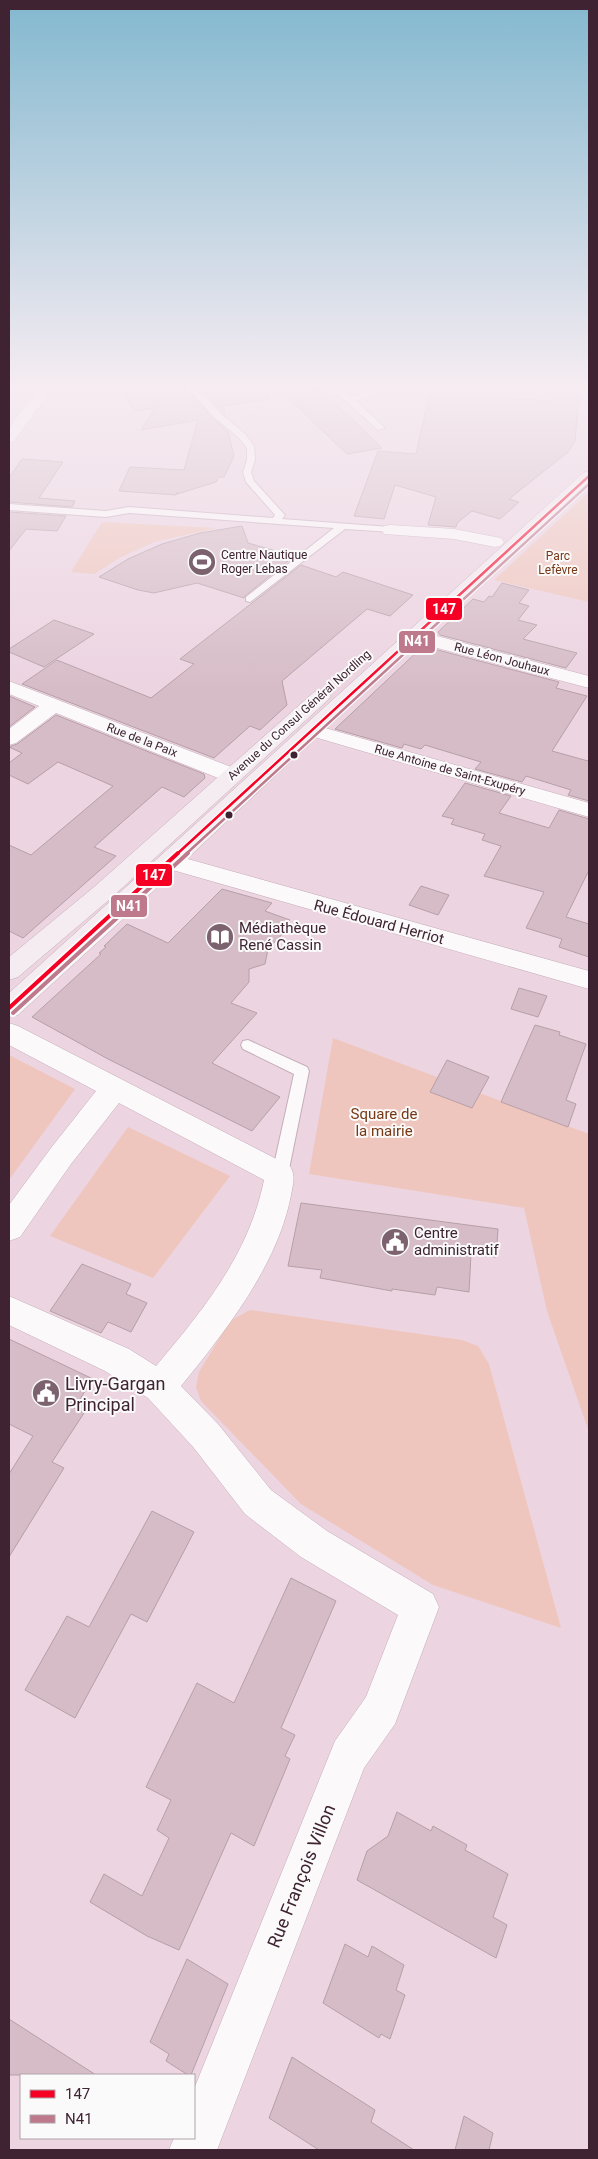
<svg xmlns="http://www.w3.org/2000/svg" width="598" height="2159" font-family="Roboto,sans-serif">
<rect width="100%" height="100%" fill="#ecd4e1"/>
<!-- green -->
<g fill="#efc6bd">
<polygon points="589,492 589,602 494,580"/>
<polygon points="102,522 216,528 154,542 121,557 94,574 71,572"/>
<polygon points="333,1038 589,1134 589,1432 547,1311 524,1208 309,1174"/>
<polygon points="9,1055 75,1089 9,1180"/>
<polygon points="128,1127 230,1176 153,1278 50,1236"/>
<polygon points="250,1310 462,1340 478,1346 489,1364 561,1628 433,1585 301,1504 201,1401 196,1387 199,1372 230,1321"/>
</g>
<!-- building -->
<g fill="#d6bcc6" stroke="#b79fa7">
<polygon points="116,386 184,386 212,417 228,432 234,456 224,477 219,477 216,482 177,494 178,492 176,495 119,491 130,467 184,470 198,420 141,430 155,408 135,411"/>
<polygon points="198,386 268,386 269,399 223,406 225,414"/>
<polygon points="431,386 486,386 482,396 551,401 560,386 580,386 575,441 568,452 509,499 519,502 500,519 472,511 457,523 456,527 428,525 436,497 395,485 384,519 354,516 378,451 416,454"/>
<polygon points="320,390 354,421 382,448 347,454 286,396"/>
<polygon points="22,459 63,462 39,498 75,501 72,507 9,502 9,478"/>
<polygon points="9,512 66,516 57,531 26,529 9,551"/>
<polygon points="242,526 248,543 290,555 283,560 288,561 245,596 244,598 197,583 154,593 138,590 99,577 128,559 162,544 200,533"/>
<polygon points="301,565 336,577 343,572 413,595 390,616 367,609 282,681 287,705 260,730 250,726 214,758 22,684 57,660 151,698 194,664 180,659"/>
<polygon points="502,583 529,590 519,603 529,606 518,620 537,625 523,639 577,653 566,668 440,635 438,632 473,599 484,602 489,596 492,597"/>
<polygon points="54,620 94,634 44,667 9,652 9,649"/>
<polygon points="430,648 559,682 556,688 587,696 552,751 588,761 589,760 589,801 568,795 571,790 526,776 522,782 475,769 481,762 425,745 421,749 404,744 402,748 335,729 420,649"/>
<polygon points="9,696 35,707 9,727"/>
<polygon points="56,715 204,774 205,778 184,797 162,787 94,847 116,856 23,938 9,931 9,845 31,855 113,786 58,762 28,784 9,775 9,763 22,753 9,747 17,744"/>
<polygon points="465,783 511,796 499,813 549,828 559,810 589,819 589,870 566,917 589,924 589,957 559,947 562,939 526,928 544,892 484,876 501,846 482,840 485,834 451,824 454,819 442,816"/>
<polygon points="421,886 449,895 438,915 409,905"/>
<polygon points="222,889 272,903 265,911 290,920 286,924 290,926 268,949 265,964 249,969 249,982 231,1003 257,1013 212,1063 280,1097 252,1131 108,1059 32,1017 101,954 99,953 106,947 104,946 127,924 168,943"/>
<polygon points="519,988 547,996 538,1017 511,1009"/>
<polygon points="535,1025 560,1032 559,1035 586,1044 566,1100 576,1104 568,1127 501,1102"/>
<polygon points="447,1060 489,1077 472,1108 430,1092"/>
<polygon points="301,1203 498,1229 496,1257 471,1254 469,1292 437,1287 435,1295 392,1289 392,1291 320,1278 322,1270 288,1266"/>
<polygon points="82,1264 131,1284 126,1294 147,1303 131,1332 108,1322 101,1333 50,1311"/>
<polygon points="9,1339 93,1379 74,1408 84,1413 52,1462 64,1468 9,1557 9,1474 33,1436 9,1424"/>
<polygon points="152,1511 194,1532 147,1622 131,1614 75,1718 25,1690 67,1616 89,1627"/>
<polygon points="291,1578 336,1601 281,1728 295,1735 285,1756 290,1759 254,1846 231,1833 179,1950 147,1936 90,1902 104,1874 142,1896 169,1838 157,1830 171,1800 146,1787 197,1683 234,1703"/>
<polygon points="397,1812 431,1831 433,1826 467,1845 465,1850 508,1874 493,1917 507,1925 496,1958 357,1880 367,1851 388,1836"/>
<polygon points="345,1944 368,1957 372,1946 404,1965 396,1990 405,1995 390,2039 381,2034 379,2038 323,2003"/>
<polygon points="187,1959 228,1984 191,2075 188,2075 166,2061 169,2054 150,2042"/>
<polygon points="9,2019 96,2075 9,2075"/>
<polygon points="292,2057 375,2110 371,2122 414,2150 319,2150 269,2118"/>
<polygon points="464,2116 493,2133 489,2150 455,2150"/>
</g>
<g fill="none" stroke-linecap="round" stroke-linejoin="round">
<defs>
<g id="lane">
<polygon points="186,386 195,386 219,412 246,435 254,446 255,460 251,472 254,481 283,513 285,515 282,519 390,527 395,530 393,532 345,529 250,602 246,601 246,597 334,528 129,513 106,517 9,510 9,504 106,511 129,507 273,518 275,515 246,482 243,472 247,460 247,448 240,439 213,416"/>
<path d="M322,386h17l12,10c12,-1 19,-10 32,-10l-18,13 -10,1 30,28 -7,2 -45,-40z"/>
<polygon points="248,1040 307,1067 309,1071 288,1174 286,1179 280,1181 274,1179 272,1174 294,1074 243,1049 241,1045 243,1041"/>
</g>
<g id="street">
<polygon points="390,525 454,529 501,538 504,542 501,546 495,547 454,539 384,534 382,530 384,526"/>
<polygon points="414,630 589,676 589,688 407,640 405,636 407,632"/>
<polygon points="9,681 239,770 242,775 239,780 231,782 223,780 56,713 16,743 9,745 9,729 39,706 9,694"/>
<polygon points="311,724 589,803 589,817 304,734 301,730 304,726"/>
<polygon points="170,854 589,971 589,989 162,867 158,862 162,857"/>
<path d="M9,1023l9,3 272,140c6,10 3,18 1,29 -13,70 -66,137 -110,191l37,38 53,66 56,41 106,63 6,13 -44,117 -31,44 -147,382h-48l5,-12h20v-49l141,-348 31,-44 32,-82 -97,-58 -56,-43 -51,-66 -46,-50 -43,-27 -96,-46v-29l120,53 27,17c48,-57 93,-112 108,-186l-145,-77 -48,61 -51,73 -11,4v-36l42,-57 45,-57 -87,-46z"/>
</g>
<polygon id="secondary" points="39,386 54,386 14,441 9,442 9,428"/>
<g id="primary">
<polygon points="589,471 589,485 561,512 353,702 132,911 18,1015 9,1017 9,993 583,473"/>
<polygon points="321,690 328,692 331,696 328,700 110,899 18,977 9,980 9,957 94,887 314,692"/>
</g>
</defs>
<!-- lane casing -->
<use href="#lane" stroke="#c5adba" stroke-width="2"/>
<!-- street casing -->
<use href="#street" stroke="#c5adba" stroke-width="1"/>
<!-- secondary casing -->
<use href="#secondary" stroke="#c5adba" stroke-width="1"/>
<!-- primary casing -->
<use href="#primary" stroke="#c3acb8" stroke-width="1"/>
<!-- lane -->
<use href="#lane" fill="#fcf9fa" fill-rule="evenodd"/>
<!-- street -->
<use href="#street" fill="#fcf9fa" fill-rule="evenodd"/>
<!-- secondary -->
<use href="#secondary" fill="#fcf9fa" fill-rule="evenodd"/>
<!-- primary -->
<use href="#primary" fill="#f4ecf0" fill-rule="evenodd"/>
<defs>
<polyline id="bus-1-far1" points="177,854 589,476"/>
<polyline id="bus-1" points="9,1008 178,853"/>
<polyline id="bus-2-far1" points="186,854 589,484"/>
<polyline id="bus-2" points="13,1013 188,853"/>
</defs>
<!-- bus-1-far1 casing -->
<use href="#bus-1-far1" stroke="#fafafa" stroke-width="5"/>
<!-- bus-1 casing -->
<use href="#bus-1" stroke="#fafafa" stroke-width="8"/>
<!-- bus-2-far1 casing -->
<use href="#bus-2-far1" stroke="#fafafa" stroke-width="5"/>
<!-- bus-2 casing -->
<use href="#bus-2" stroke="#fafafa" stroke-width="8"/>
<!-- bus-1-far1 -->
<use href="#bus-1-far1" stroke="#f50024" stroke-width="2.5"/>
<!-- bus-1 -->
<use href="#bus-1" stroke="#f50024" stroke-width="4"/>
<!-- bus-2-far1 -->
<use href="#bus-2-far1" stroke="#be798c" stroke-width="2.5"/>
<!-- bus-2 -->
<use href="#bus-2" stroke="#be798c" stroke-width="4"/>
</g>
<!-- sky -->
<linearGradient id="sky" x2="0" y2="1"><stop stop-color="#83b8cf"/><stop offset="0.56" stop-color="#f6ecf2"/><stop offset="1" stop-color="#f6ecf2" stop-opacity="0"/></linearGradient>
<rect width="598" height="689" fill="url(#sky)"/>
<!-- icons -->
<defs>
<symbol id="stadium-disc" viewBox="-11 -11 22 22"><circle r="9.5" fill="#7c616f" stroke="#fafafa"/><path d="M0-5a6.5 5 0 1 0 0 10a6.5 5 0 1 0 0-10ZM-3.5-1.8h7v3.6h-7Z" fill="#fff"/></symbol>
<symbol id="library-disc" viewBox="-11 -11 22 22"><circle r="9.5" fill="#7c616f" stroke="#fafafa"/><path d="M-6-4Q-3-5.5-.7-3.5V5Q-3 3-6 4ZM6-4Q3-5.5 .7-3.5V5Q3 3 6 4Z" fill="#fff"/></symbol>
<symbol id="civic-disc" viewBox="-11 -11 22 22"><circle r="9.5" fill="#7c616f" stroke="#fafafa"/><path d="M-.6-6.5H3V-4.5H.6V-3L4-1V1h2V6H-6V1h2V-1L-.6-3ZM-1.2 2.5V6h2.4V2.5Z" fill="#fff"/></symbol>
</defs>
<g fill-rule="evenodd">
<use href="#stadium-disc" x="186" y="546" width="32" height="32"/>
<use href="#library-disc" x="204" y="921" width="32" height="32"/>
<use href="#civic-disc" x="379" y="1226" width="32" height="32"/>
<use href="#civic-disc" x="30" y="1377" width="32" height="32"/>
</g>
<!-- markers -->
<g fill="#3f2332" stroke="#fafafa" stroke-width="2">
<circle cx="294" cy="755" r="4.5"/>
<circle cx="229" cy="815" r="4.5"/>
</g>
<g text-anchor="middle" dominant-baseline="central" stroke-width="4" stroke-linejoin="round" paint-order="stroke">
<!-- far-poi labels -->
<g font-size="12" fill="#3f2332" stroke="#fafafa" text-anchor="start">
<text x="221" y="555">Centre Nautique<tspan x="221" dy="14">Roger Lebas</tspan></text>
</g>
<!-- far-park labels -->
<g font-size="12" fill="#773815" stroke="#fafafa">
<text x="558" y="556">Parc<tspan x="558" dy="14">Lefèvre</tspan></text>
</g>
<!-- far-street labels -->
<g font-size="12" fill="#3f2332" stroke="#fafafa">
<text transform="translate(502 659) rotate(15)">Rue Léon Jouhaux</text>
<text transform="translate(299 715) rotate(-42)">Avenue du Consul Général Nordling</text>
<text transform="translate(142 740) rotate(21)">Rue de la Paix</text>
<text transform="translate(450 770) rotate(16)">Rue Antoine de Saint-Exupéry</text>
</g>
<!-- street labels -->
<g font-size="15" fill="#3f2332" stroke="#fafafa">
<text transform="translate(379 922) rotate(15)">Rue Édouard Herriot</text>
</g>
<!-- poi labels -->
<g font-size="15" fill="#3f2332" stroke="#fafafa" text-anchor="start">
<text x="239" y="928">Médiathèque<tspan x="239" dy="17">René Cassin</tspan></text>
<text x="414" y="1233">Centre<tspan x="414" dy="17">administratif</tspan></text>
</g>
<!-- park labels -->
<g font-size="15" fill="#773815" stroke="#fafafa">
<text x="384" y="1114">Square de<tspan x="384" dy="17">la mairie</tspan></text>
</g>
<!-- near-poi labels -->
<g font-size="18" fill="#3f2332" stroke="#fafafa" text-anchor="start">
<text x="65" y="1383">Livry-Gargan<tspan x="65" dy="21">Principal</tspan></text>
</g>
<!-- near-street labels -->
<g font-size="18" fill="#3f2332" stroke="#fafafa">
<text transform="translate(301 1876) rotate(-68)">Rue François Villon</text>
</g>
</g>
<g stroke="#fafafa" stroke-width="2">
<rect x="425" y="597" width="38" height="24" rx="5" fill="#f50024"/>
<rect x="398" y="630" width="38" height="24" rx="5" fill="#be798c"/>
<rect x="135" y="863" width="38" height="24" rx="5" fill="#f50024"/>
<rect x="110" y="894" width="38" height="24" rx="5" fill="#be798c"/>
</g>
<g font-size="14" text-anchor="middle" font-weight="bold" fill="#fff">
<text x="444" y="614">147</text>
<text x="417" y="646">N41</text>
<text x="154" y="880">147</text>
<text x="129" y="911">N41</text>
</g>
<!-- border -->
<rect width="598" height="2159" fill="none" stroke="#3f2332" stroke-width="20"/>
<!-- legend -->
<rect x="20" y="2074" width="175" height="65" fill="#fafafa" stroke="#afa4aa"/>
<rect x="30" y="2090" width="25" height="8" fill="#f50024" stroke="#afa4aa"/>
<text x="65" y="2099" font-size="15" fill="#3f2332">147</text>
<rect x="30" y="2115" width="25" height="8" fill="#be798c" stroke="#afa4aa"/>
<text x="65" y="2124" font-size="15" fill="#3f2332">N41</text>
</svg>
